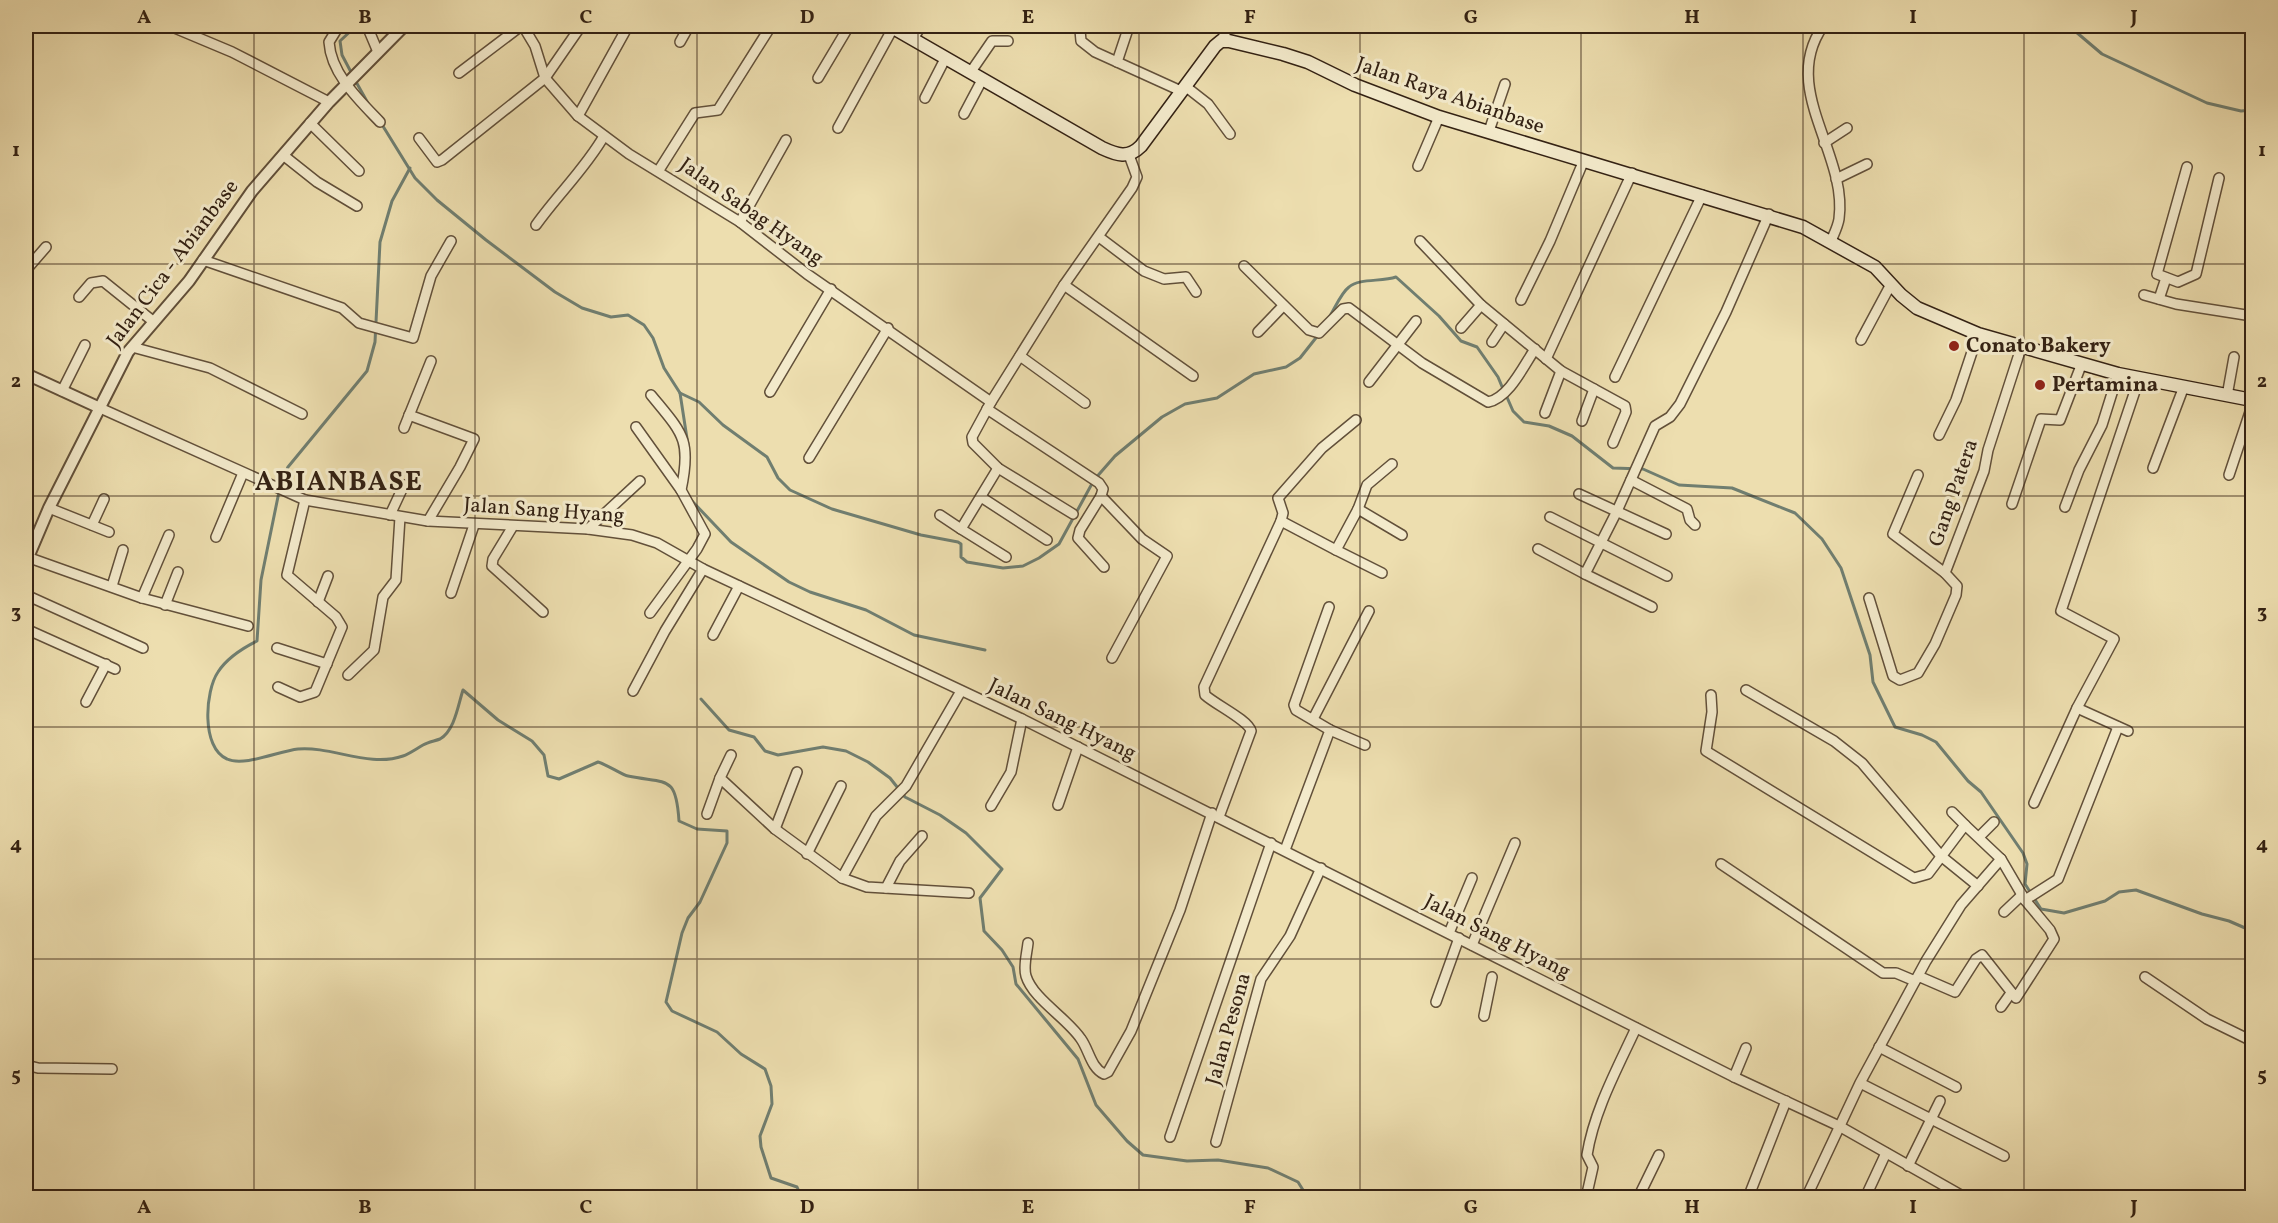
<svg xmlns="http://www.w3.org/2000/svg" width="2278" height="1223" font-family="Vollkorn,serif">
<rect width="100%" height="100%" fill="#eddeaf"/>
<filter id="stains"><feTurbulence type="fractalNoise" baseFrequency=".00333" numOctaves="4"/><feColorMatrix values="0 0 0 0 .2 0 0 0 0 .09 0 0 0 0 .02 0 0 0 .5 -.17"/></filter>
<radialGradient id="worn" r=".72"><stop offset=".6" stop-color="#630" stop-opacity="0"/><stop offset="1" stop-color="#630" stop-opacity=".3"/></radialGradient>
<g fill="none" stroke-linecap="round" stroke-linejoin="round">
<!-- stream -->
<g stroke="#707e70" stroke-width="3">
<polyline points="2069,26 2102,54 2207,103 2241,111 2252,110"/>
<polyline points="352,74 342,55 340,41 356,26"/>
<polyline points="355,80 369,105"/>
<polyline points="381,123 415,178 437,200 486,240 555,292 582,308 611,317 628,315 644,325 653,338 664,368 680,393 688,445"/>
<path d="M410,168l-18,33 -12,41 -5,100 -8,29 -79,96 -7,15 -20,98 -4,61c-14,7 -30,17 -39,31 -13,19 -17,76 9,87 17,8 52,-8 71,-10 34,-3 71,19 105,7 6,-2 13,-7 20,-11 5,-3 12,-4 17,-6 15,-9 18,-34 23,-49l35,30 34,21 12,14 4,21 11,3 39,-17c10,3 24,13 30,14 39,8 48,-2 51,45l18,8 30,2v12l-27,59 -12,16 -6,15 -16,69 6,9 45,21 24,22 24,15 6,17 1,18 -12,32 1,11 10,31 26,9 5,11"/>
<path d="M1330,316c5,-8 11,-23 19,-29 10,-9 33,-5 47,-10l43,39 22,25 16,6 21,30 5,12"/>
<polyline points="680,393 699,402 723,425 767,457 778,478 790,490 832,509 921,535 958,542 961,544 961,557 967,562 1003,568 1023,566 1039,558 1059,544 1094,480 1115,456 1162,417 1185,404 1217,398 1254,374 1286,367 1300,358 1319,334"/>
<polyline points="1506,395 1513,411 1524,422 1549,426 1572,436 1613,468 1643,469 1679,485 1732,488 1795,513 1822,539 1841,568 1870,655 1873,682 1895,727 1922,735 1936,742 1968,781 1981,792 2023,853 2027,864 2025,884 2041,909 2064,913 2105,901 2119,892 2136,890 2202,914 2229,921 2252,931"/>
<polyline points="692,501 731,542 789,582 810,592 866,610 914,635 985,650"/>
<polyline points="701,699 729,730 754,737 765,751 778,755 823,747 846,751 868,762 890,778 905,797 940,815 966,833 1002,869 980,898 984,931 1002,950 1013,967 1016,984 1078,1059 1096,1105 1127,1141 1143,1155 1187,1161 1218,1160 1268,1168 1298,1182 1308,1198"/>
</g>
<defs>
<g id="minor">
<polyline points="170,26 232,52 329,102"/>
<polyline points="367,26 378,52"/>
<polyline points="523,26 535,46 545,78 578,116 629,154 740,222 807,274 991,402"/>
<path d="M1823,26c-44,63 25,127 16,193 -1,7 -5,15 -8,22"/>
<path d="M337,29l-8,13c2,32 30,58 51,80"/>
<polyline points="1080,30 1081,41 1095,52 1181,91"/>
<polyline points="913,39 921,26"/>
<polyline points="1221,41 1229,26"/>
<polyline points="680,42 689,26"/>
<polyline points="1117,62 1129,26"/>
<polyline points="459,73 521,26"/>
<polyline points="970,73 992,41 1008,41"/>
<polyline points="818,78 849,26"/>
<polyline points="1185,86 1208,104 1230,134"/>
<polyline points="925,98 945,59"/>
<polyline points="964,114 982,80"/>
<polyline points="578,116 628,26"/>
<polyline points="310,123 359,171"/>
<polyline points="838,128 893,28"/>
<polyline points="1489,131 1505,84"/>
<polyline points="419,138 437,162 442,160 545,78 581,26"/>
<polyline points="1824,143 1847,128"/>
<polyline points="283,155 317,182 357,206"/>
<polyline points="1418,166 1439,117"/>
<polyline points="2187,167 2157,274 2178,282 2196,274 2219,178"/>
<polyline points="659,170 695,113 718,110 771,26"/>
<polyline points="1836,179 1867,164"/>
<polyline points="740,222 786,140"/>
<path d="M536,225c22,-31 49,-56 68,-89"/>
<polyline points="1099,237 1144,271 1164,279 1186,277 1196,292"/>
<polyline points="1420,241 1481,305 1561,371 1625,406 1626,412 1613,443"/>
<polyline points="203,260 342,308 359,323 413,338 431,276 451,241"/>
<path d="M1244,266l65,64 10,3 24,-24 6,-1 73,55 66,39c21,-4 36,-37 47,-53"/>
<polyline points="26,270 46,247"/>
<polyline points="1064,285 1193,376"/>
<polyline points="2144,295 2176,304 2252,316"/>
<polyline points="79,297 91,283 103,281 154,322"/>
<polyline points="2159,299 2166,278"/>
<polyline points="1521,300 1550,241 1584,160"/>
<polyline points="1461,328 1481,305"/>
<polyline points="1258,332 1283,306"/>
<polyline points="1861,340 1891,284"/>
<polyline points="1492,342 1504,324"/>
<polyline points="132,347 210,368 302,414"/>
<polyline points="1020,356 1085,403"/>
<polyline points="1546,359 1632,173"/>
<polyline points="1615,377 1702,195"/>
<polyline points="1369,382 1416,321"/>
<polyline points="62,391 85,345"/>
<polyline points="770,392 831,289"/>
<polyline points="2227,396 2234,357"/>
<polyline points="100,408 305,500 428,521 588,529 632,535 657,543 703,569 1022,719 1734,1077 1839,1126 1966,1198"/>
<polyline points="987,409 1099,483 1103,489 1101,496 1142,539 1167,556 1112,658"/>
<polyline points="1545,413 1561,371"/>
<polyline points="409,415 474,439 460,467 428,521"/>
<polyline points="1582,421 1594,389"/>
<polyline points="636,427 681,490"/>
<polyline points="404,428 431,361"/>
<polyline points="1939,435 1956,400 1978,334"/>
<polyline points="809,458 888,328"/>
<polyline points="998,468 961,529 1006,557"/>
<polyline points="2153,468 2183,389"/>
<polyline points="1918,475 1893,534 1945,573"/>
<polyline points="2229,475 2252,406"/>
<polyline points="1631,480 1687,509 1690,520 1695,525"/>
<polyline points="1579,494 1666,534"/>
<polyline points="1101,496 1080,530 1078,538 1104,567"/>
<polyline points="981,497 1047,540"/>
<polyline points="2012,504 2041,419 2060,420 2082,363"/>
<polyline points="2065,507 2079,470 2102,425 2118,374"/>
<polyline points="49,508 109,532"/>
<polyline points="1358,509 1367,485 1392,464"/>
<polyline points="1073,514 998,468 973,443 972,437 991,402 1064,285 1132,188 1137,177 1129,155"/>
<polyline points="390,515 404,485"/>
<polyline points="940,515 961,529"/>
<polyline points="1550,517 1667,576"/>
<polyline points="1281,521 1283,513 1278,498 1322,448 1356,420"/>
<polyline points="92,525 104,499"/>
<polyline points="513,526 493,559 492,566 543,612"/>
<polyline points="588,529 640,481"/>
<polyline points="26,536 36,539"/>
<polyline points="216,537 243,473"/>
<polyline points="1538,549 1585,574 1617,511 1655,426 1670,417 1680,404 1726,312 1769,214"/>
<polyline points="1336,550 1382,573"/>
<polyline points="27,557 142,598 248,626"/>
<polyline points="1585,574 1652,607"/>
<polyline points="112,586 123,550"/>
<polyline points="451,593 474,525"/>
<polyline points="26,595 143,648"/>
<polyline points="142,598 169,535"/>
<polyline points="1869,598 1893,676 1900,680 1918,673 1935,644 1956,595 1957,586 1945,573 1984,471 1988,450 2021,348"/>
<polyline points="318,602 328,576"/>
<polyline points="165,605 178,572"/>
<path d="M650,613l47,-64 8,-15 -24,-44c11,-51 1,-57 -30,-95"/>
<polyline points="26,629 115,669"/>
<polyline points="713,635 739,586"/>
<polyline points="277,648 327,664"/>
<polyline points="348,675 374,650 383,597 396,580 400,517"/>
<polyline points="278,687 300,697 315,692 342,627 336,617 287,575 305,500"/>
<polyline points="1746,690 1834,741 1862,763 1941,856 1978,886"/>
<polyline points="633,691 665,631 703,569"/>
<polyline points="1711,695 1712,712 1706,751 1914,878 1928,874 1965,825 2001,859"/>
<polyline points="86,702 106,664"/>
<polyline points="2077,708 2128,731"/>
<polyline points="1313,719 1369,611"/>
<polyline points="1330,730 1365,745"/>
<polyline points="731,755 720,778 775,829 842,878 876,816 906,786 961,691"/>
<polyline points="2034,803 2077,708 2114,639 2061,611 2139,379"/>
<polyline points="1058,805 1078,747"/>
<polyline points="991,806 1011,772 1022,719"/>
<polyline points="1952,812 1965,825"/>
<polyline points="707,814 720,778"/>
<path d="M1219,817l32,-86c-3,-11 -35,-26 -46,-36l-1,-8 77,-166 55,29 22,-41 44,26"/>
<polyline points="775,829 797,772"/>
<polyline points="1979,837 1994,822"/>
<polyline points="1285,850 1330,730 1296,710 1294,705 1329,607"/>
<polyline points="807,854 841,786"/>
<polyline points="1721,864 1883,973 1896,973 1915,981"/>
<polyline points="842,878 867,887 969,893"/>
<polyline points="886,888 900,861 922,836"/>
<polyline points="2025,900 2058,879 2118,727"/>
<polyline points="2004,912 2022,895"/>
<polyline points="1449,933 1472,878"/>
<path d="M1028,943c-1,10 -5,23 -2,33 7,23 41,42 55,63 8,11 10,29 23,35l4,-2 23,-41 49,-121 32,-97"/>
<polyline points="1472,945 1515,843"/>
<polyline points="2145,977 2207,1019 2252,1041"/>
<polyline points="1436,1002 1459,938"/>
<polyline points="2001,1007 2011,993"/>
<polyline points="1484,1016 1492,977"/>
<polyline points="1879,1047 1956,1087"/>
<polyline points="26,1065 38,1068 112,1069"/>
<polyline points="1734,1077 1746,1048"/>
<polyline points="1864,1085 2004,1156"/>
<polyline points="1170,1137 1271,843"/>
<polyline points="1216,1142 1261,979 1290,936 1321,868"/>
<polyline points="1908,1166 1940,1101"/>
<path d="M1586,1198l7,-31 -6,-12c7,-44 30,-86 49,-127"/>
<polyline points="1638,1198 1659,1155"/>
<polyline points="1748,1198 1786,1101"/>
<polyline points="1806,1198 1860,1083 1926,961 1961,905 2001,859 2025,900 2050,930 2054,939 2016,998 1982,955 1976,959 1955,992 1918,976"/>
<polyline points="1865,1198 1886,1153"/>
</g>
<g id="tertiary">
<polyline points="26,374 100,408"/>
<polyline points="26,562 49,508 128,352 189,281 252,191 329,102 404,26"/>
</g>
<path id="secondary" d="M890,26l212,122c15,7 26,11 39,-2l74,-100 6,-5h8l54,13 25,8 47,23 84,32 364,110 72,40 26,28 16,13 61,26 140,40 134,26"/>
</defs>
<!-- minor casing -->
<use href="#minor" stroke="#62503a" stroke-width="12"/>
<!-- tertiary casing -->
<use href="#tertiary" stroke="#62503a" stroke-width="14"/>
<!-- secondary casing -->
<use href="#secondary" stroke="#332113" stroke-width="15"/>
<!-- minor -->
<use href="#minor" stroke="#f3eacb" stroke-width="9"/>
<!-- tertiary -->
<use href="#tertiary" stroke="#f3eacb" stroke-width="10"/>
<!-- secondary -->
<use href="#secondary" stroke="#f3eacb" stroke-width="12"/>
</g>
<!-- grid -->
<path fill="none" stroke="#332113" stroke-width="1.5" stroke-opacity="0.55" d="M254,26v1172M475,26v1172M697,26v1172M918,26v1172M1139,26v1172M1360,26v1172M1581,26v1172M1803,26v1172M2024,26v1172M26,264h2226M26,496h2226M26,727h2226M26,959h2226"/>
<!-- markers -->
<g fill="#8f2418" stroke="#f3eacb" stroke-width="2">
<circle cx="1954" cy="346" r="6"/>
<circle cx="2040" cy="385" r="6"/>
</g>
<g text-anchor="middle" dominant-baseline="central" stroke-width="6" stroke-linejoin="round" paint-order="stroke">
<!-- street labels -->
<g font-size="21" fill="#332113" stroke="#f3eacb">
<text transform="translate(1450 96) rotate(19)">Jalan Raya Abianbase</text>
<text transform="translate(751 212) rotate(35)">Jalan Sabag Hyang</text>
<text transform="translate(173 264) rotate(-53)">Jalan Cica - Abianbase</text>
<text transform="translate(1954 493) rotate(-71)">Gang Patera</text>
<text transform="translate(544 511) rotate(4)">Jalan Sang Hyang</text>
<text transform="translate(1062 720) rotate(26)">Jalan Sang Hyang</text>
<text transform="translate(1497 937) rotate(27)">Jalan Sang Hyang</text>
<text transform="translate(1229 1029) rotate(-74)">Jalan Pesona</text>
</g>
<!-- poi labels -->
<g font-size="21" font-weight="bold" fill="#332113" stroke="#f3eacb" text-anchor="start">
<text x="1966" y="346">Conato Bakery</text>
<text x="2052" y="385">Pertamina</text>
</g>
<!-- district labels -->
<g font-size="27" font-weight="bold" letter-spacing="1.5" fill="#332113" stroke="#f3eacb">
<text x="339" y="483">ABIANBASE</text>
</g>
</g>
<!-- margin -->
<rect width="2278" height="1223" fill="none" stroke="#eddeaf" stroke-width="66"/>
<rect x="33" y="33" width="2212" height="1157" fill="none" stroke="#332113" stroke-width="2"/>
<g font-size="20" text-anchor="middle" font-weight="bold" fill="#332113">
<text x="144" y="23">A</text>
<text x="365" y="23">B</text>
<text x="586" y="23">C</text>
<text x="807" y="23">D</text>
<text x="1028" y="23">E</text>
<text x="1250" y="23">F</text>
<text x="1471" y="23">G</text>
<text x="1692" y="23">H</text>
<text x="1913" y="23">I</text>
<text x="2134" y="23">J</text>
<text x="16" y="156">1</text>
<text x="2262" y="156">1</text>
<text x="16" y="387">2</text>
<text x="2262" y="387">2</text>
<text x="16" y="618">3</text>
<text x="2262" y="618">3</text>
<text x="16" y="850">4</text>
<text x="2262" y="850">4</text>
<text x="16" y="1081">5</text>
<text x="2262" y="1081">5</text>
<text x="144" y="1213">A</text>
<text x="365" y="1213">B</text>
<text x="586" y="1213">C</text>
<text x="807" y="1213">D</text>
<text x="1028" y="1213">E</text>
<text x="1250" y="1213">F</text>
<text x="1471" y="1213">G</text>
<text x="1692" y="1213">H</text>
<text x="1913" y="1213">I</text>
<text x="2134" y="1213">J</text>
</g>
<rect width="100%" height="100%" filter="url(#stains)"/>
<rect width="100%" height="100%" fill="url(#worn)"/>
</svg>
